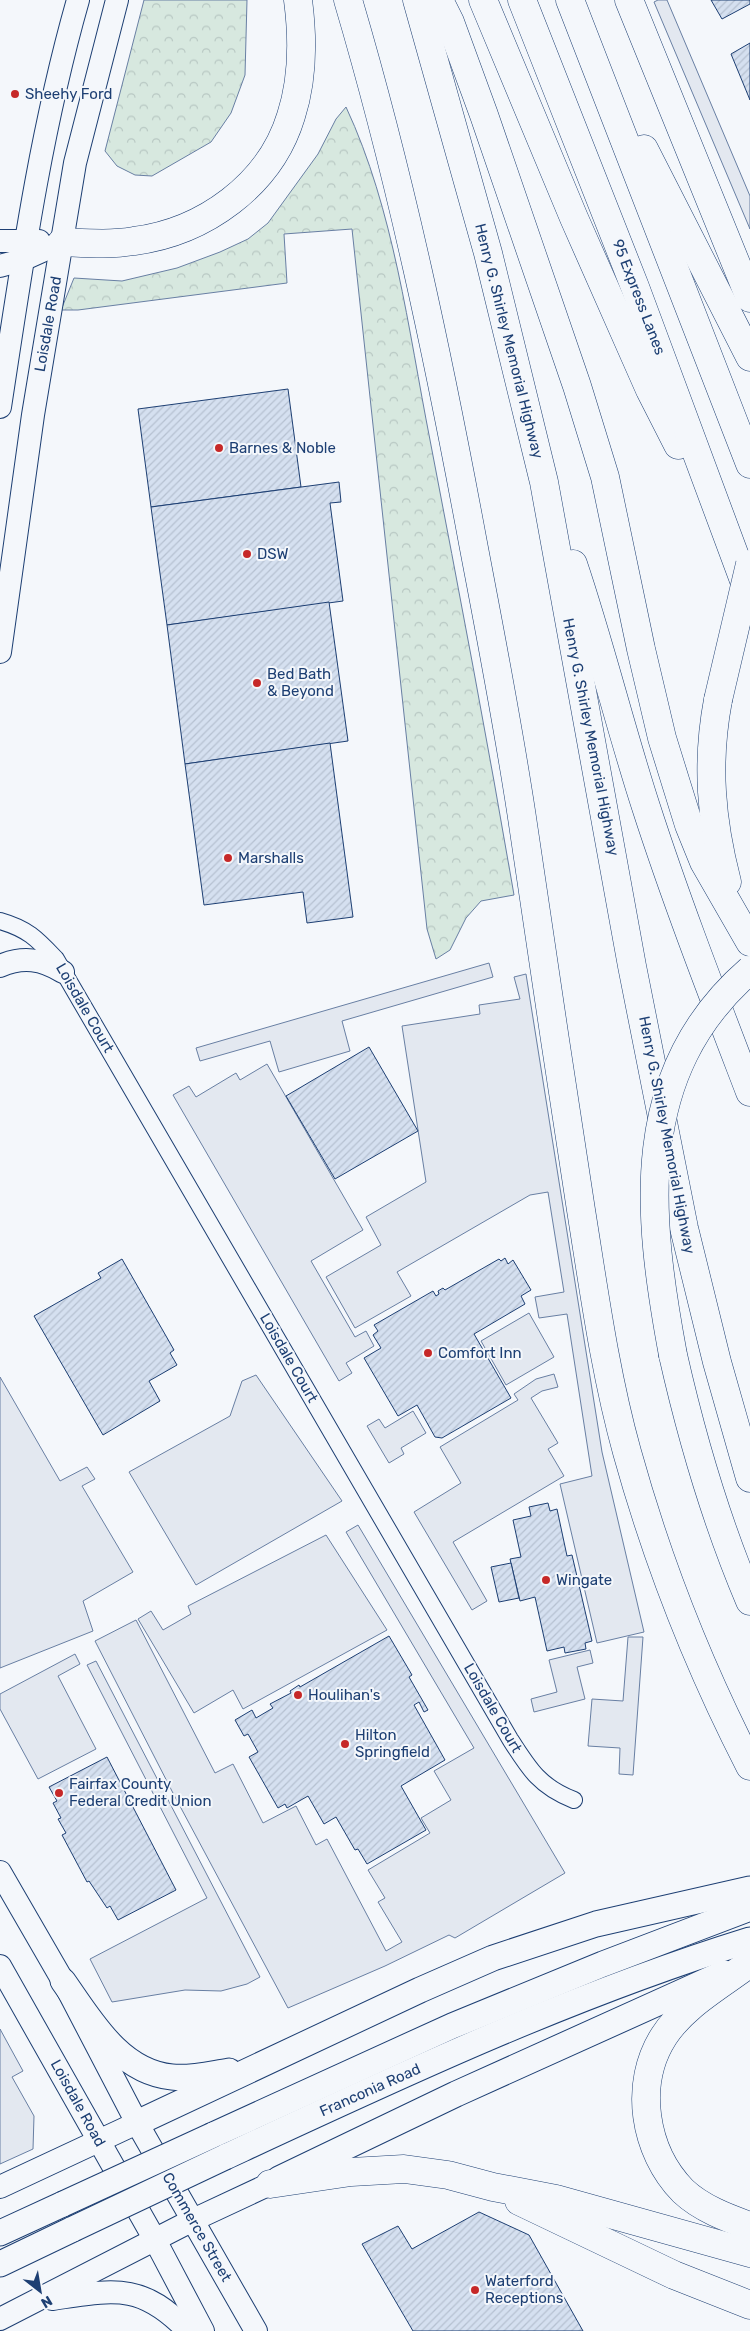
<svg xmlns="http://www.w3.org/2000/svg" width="750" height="2331" font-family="Rubik,sans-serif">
<defs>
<pattern id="forest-crowns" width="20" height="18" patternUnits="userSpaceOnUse" patternTransform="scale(1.25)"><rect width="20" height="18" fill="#d7e8df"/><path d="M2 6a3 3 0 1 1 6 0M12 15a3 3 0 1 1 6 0" fill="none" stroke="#b8c8c3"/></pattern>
<pattern id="building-hatch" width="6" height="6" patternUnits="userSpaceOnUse" patternTransform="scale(1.25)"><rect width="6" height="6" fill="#d5e0f0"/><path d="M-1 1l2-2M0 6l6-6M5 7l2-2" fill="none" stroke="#b6c1d1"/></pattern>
</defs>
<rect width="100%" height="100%" fill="#f4f7fb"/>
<!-- forest -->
<g fill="url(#forest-crowns)" stroke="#687fa3">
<polygon points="144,0 247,0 245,75 231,113 211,142 152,176 135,175 117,166 105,151"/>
<path d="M346,107c48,103 62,221 84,333 29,151 58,303 84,455l-33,6 -15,17 -16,32 -14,9 -9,-30 -75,-700 -68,5 3,49 -209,27h-17l13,-32 48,3 55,-13 43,-16 28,-13 20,-16 50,-69 18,-35z"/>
</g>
<!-- parking -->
<g fill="#e3e8f0" stroke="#687fa3">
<polygon points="658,0 667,0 750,196 750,229 654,2"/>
<polygon points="489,963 493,977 342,1021 350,1051 279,1072 270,1041 200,1061 196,1048"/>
<polygon points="526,974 602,1452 644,1632 597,1643 560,1484 592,1476 567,1314 539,1318 535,1297 564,1292 548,1192 530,1195 397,1272 411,1296 355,1328 326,1277 381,1245 366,1217 426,1182 402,1026 480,1014 479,1005 520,999 514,977"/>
<polygon points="267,1064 363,1230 311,1261 355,1337 366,1331 374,1346 346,1363 352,1373 339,1381 173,1095 189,1086 196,1097 236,1073 240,1080"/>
<polygon points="529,1313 554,1357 506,1385 481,1341"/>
<polygon points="554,1374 558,1387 542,1391 531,1398 558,1443 548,1449 564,1476 453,1542 487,1601 472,1610 414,1512 461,1483 440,1447 518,1400 514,1394 536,1379"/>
<polygon points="256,1375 342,1501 196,1585 129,1472 230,1416 242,1381"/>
<polygon points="0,1377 60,1481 87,1467 95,1479 82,1486 133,1572 83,1601 93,1631 0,1668"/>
<polygon points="413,1411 426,1433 401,1448 404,1454 389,1463 367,1426 379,1419 385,1428"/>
<polygon points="358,1525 565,1873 455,1938 449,1935 385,1966 288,2008 174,1795 95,1641 136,1620 215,1773 233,1764 263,1823 296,1806 316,1845 327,1839 386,1951 402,1942 378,1902 385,1898 368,1870 430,1833 421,1818 451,1800 434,1771 474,1748 346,1532"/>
<polygon points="326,1535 387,1630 243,1709 233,1690 194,1713 138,1619 151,1611 163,1630 191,1614 188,1606"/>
<polygon points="628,1637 643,1637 633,1775 619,1774 620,1748 588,1746 592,1699 623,1701"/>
<polygon points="590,1650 593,1663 577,1667 585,1699 534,1712 531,1699 557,1692 549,1660"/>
<polygon points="75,1654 80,1664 58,1676 96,1749 38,1779 0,1709 0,1694"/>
<polygon points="96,1661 260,1977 247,1984 221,1991 185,1990 112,2002 90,1959 207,1898 87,1665"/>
<polygon points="0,2029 23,2071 12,2077 34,2116 33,2149 0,2164"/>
</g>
<!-- building -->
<g fill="url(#building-hatch)" stroke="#1d3f73">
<polygon points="711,0 750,0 750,4 722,19"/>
<polygon points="750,43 750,100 731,54"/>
<polygon points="288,389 301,487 151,507 138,409"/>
<polygon points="339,482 341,502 330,503 343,601 167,625 151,507"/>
<polygon points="329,602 348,741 185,764 167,625"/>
<polygon points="330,743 353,917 307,923 303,892 204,905 185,764"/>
<polygon points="369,1047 418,1131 335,1179 286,1096"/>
<polygon points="505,1258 508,1264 513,1260 531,1290 521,1296 525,1304 474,1334 511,1398 442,1438 435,1437 417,1405 398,1416 364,1358 381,1348 373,1335 378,1331 374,1325 433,1291 436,1296 439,1294 438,1291 443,1288 445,1290 499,1259 501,1261"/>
<polygon points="122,1259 174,1350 170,1353 177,1365 149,1381 160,1401 103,1435 34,1316 101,1278 98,1273"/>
<polygon points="548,1503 550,1511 557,1509 567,1556 572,1555 592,1641 585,1643 586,1649 565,1653 564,1647 547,1651 535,1597 520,1601 510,1559 521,1557 513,1520 531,1516 529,1507"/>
<polygon points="511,1563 519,1598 499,1602 491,1567"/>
<polygon points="389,1636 412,1675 409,1677 428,1710 424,1712 419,1702 414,1705 445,1760 401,1786 426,1830 367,1864 358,1849 355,1850 336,1817 324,1824 308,1796 287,1808 285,1804 278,1808 249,1757 258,1752 248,1734 244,1736 235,1720 252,1710 256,1718 273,1708 270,1704 291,1693 290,1691 299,1685 300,1687"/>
<polygon points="107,1757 176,1890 118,1920 110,1906 107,1908 89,1881 87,1882 62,1835 66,1833 58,1819 61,1818 53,1803 57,1801 49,1787"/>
<polygon points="479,2212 529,2235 583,2331 413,2331 362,2244 398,2226 412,2249"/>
</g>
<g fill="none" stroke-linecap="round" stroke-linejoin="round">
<defs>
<path id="minor" d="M0,921c28,8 37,18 56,38l454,780c19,30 30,48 64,61"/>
<g id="secondary">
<polyline points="0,241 39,241"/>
<polyline points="0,266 22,260 62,242"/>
<path d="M0,407c21,-137 40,-274 78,-407"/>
<polyline points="0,652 33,415 75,163 117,0"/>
<path d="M0,966c23,-10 42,-7 63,6"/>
<polyline points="0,1872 63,1981 137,2123 256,2331"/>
<polyline points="0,1966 155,2240 203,2331"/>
<polyline points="0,2187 137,2123"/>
<path d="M52,2299c62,-9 89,-17 136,32"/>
<polyline points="0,2319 193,2220 270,2184"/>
</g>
<g id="primary">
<path d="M63,1981c27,38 56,91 109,96 19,2 38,-3 57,-6"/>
<polyline points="137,2123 420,1990 493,1958 596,1924 750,1889"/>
<polyline points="213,2135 452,2026 603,1964 750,1908"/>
<path d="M225,2157c172,-80 344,-161 525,-217"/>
<polyline points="279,2179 456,2094 724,1973"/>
<polyline points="0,2233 63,2204"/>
<polyline points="0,2264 73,2229"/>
</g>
<g id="motorway">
<path d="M348,0c53,179 91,360 125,543 18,95 37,191 51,288 19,126 37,253 57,379 13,81 24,163 46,242 30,108 72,215 123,314"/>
<polyline points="417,0 488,253 544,482 632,966 684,1228 717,1362 750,1478"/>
<polyline points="439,0 450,22 484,115 577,386 605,477 641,649 662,738 689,825 704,862 750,942"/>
<polyline points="483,0 574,218 650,390 678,445"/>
<polyline points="522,0 635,287 749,594"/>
<polyline points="570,0 750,464"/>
<polyline points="629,0 750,298"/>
<polyline points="644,149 750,357"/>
<path d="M62,242c24,1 48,3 72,-1 70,-9 136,-56 157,-125 12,-37 12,-78 7,-116"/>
<path d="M573,564c27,80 47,163 73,243 31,96 68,191 104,285"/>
<path d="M718,700c-12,64 -7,120 9,182"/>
<path d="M673,1355c19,84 43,166 77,246"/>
<path d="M750,1963c-29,22 -66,42 -86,73 -31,48 -20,115 19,155 18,17 44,27 67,35"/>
<polyline points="270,2184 351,2172 404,2169 448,2175 493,2187 556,2199 750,2253"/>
<polyline points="519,2201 674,2275 750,2305"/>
</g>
</defs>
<!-- minor casing -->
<use href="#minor" stroke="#1d3f73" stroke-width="18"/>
<!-- secondary casing -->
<use href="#secondary" stroke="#1d3f73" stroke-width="24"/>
<!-- primary casing -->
<use href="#primary" stroke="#1d3f73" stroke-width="27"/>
<!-- motorway casing -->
<use href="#motorway" stroke="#1d3f73" stroke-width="29"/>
<!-- minor -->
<use href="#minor" stroke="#f4f7fb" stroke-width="16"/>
<!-- secondary -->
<use href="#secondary" stroke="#f4f7fb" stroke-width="22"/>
<!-- primary -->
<use href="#primary" stroke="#f4f7fb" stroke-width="25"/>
<!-- motorway -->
<use href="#motorway" stroke="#f4f7fb" stroke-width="28"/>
<defs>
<g id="primary-bridge">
<polyline points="63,2204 213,2135"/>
<polyline points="73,2229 225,2157"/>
</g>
<g id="motorway-bridge">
<polyline points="718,700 750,564"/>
<path d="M673,1355c-26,-140 -42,-282 77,-385"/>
</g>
</defs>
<!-- primary-bridge casing -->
<use href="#primary-bridge" stroke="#1d3f73" stroke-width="27" stroke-linecap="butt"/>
<!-- motorway-bridge casing -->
<use href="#motorway-bridge" stroke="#1d3f73" stroke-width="29" stroke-linecap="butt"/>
<!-- primary-bridge -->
<use href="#primary-bridge" stroke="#f4f7fb" stroke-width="25"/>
<!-- motorway-bridge -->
<use href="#motorway-bridge" stroke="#f4f7fb" stroke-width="28"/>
</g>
<!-- markers -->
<g fill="#c62828" stroke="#f4f7fb" stroke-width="2">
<circle cx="15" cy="94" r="5"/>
<circle cx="219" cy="448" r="5"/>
<circle cx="247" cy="554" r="5"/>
<circle cx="257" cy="683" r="5"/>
<circle cx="228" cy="858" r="5"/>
<circle cx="428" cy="1353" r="5"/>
<circle cx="546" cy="1580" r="5"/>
<circle cx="298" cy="1695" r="5"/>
<circle cx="345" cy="1744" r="5"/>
<circle cx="59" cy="1793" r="5"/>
<circle cx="475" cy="2290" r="5"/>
</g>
<g text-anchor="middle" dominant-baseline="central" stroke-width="4" stroke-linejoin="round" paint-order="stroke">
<!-- poi labels -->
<g font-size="15" fill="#1d3f73" stroke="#f4f7fb" text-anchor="start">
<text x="25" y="94">Sheehy Ford</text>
<text x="229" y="448">Barnes &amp; Noble</text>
<text x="257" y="554">DSW</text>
<text x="267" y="674">Bed Bath<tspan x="267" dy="17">&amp; Beyond</tspan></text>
<text x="238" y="858">Marshalls</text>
<text x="438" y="1353">Comfort Inn</text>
<text x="556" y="1580">Wingate</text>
<text x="308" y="1695">Houlihan's</text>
<text x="355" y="1735">Hilton<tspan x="355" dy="17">Springfield</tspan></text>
<text x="69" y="1784">Fairfax County<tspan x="69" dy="17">Federal Credit Union</tspan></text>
<text x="485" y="2281">Waterford<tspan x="485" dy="17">Receptions</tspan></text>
</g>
<!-- street labels -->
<g font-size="15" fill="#1d3f73" stroke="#f4f7fb">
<text transform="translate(639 297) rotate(69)">95 Express Lanes</text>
<text transform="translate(48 324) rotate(-80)">Loisdale Road</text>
<text transform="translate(509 341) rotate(76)">Henry G. Shirley Memorial Highway</text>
<text transform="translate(591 737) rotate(79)">Henry G. Shirley Memorial Highway</text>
<text transform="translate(85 1008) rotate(60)">Loisdale Court</text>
<text transform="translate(667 1135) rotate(79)">Henry G. Shirley Memorial Highway</text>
<text transform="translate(289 1358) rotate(60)">Loisdale Court</text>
<text transform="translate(493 1708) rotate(60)">Loisdale Court</text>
<text transform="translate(370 2090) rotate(-24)">Franconia Road</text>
<text transform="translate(78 2103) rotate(61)">Loisdale Road</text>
<text transform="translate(197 2227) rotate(60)">Commerce Street</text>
</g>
</g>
<!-- north arrow -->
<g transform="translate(40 2291) rotate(149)" stroke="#f4f7fb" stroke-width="4" paint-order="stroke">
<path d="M0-4L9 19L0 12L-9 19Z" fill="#1d3f73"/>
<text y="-8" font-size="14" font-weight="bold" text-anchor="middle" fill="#1d3f73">N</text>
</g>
</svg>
